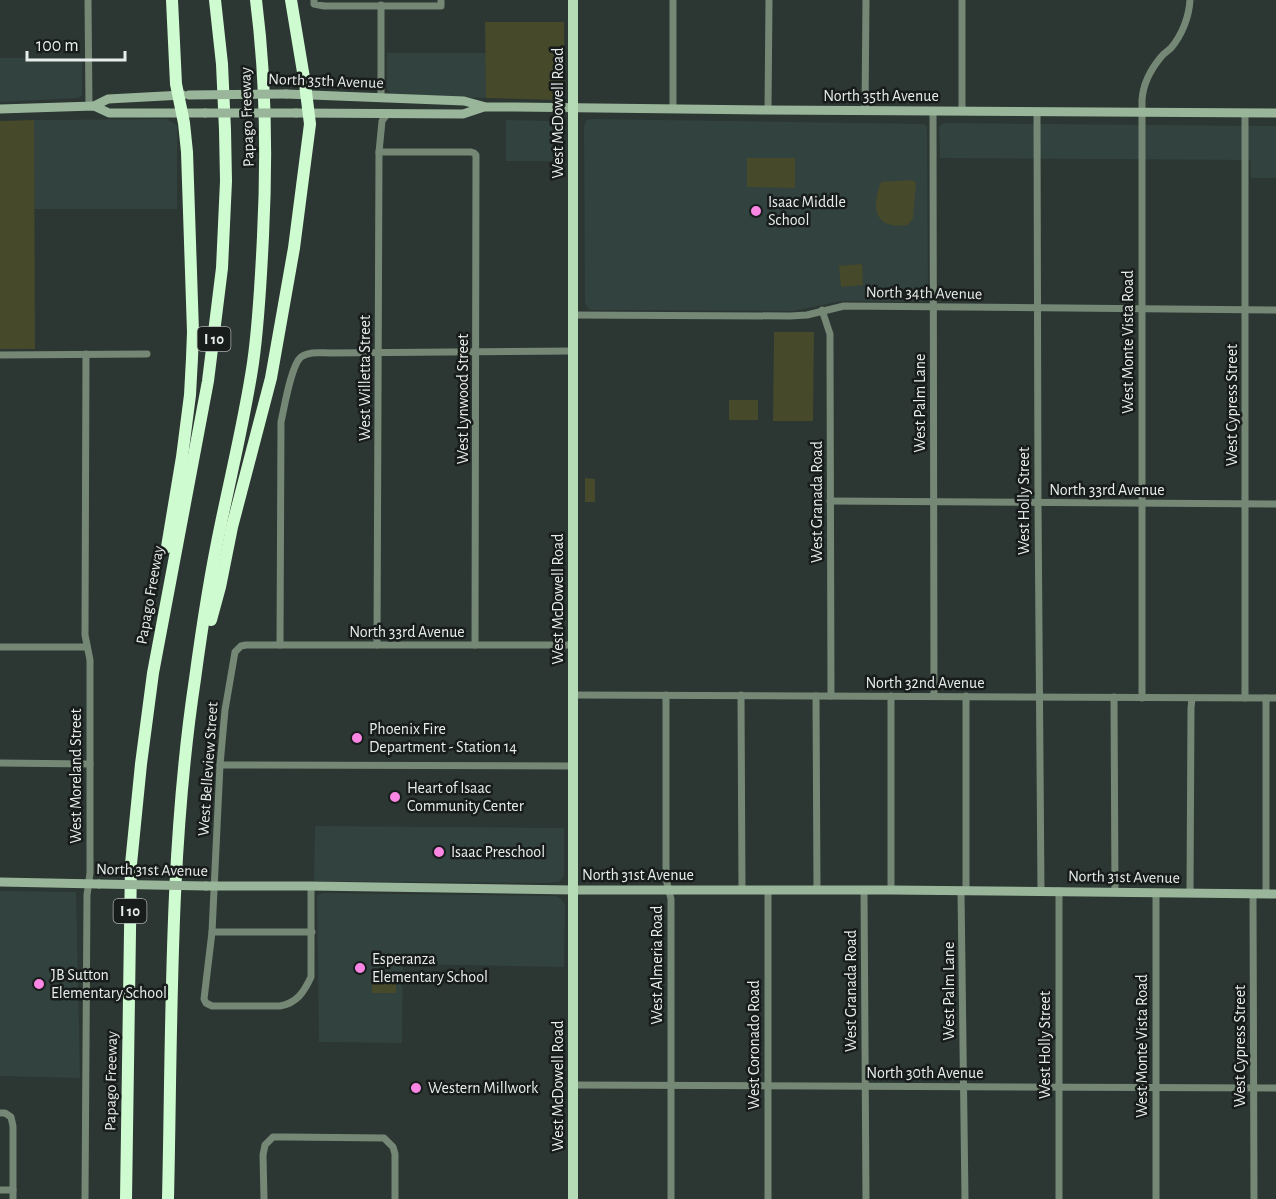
<svg xmlns="http://www.w3.org/2000/svg" width="1276" height="1199" font-family="'Alegreya Sans',sans-serif">
<rect width="100%" height="100%" fill="#2c3633"/>
<!-- built -->
<g fill="#32423f">
<polygon points="387,53 486,53 486,98 391,94 387,89"/>
<polygon points="0,58 82,58 82,96 77,98 0,102"/>
<polygon points="166,119 177,125 177,209 34,209 34,120"/>
<polygon points="592,119 924,124 927,127 928,295 926,300 923,302 842,301 793,311 590,310 587,307 585,303 584,126 587,120"/>
<polygon points="506,120 557,121 561,122 564,128 563,161 506,161"/>
<polygon points="947,123 1276,126 1276,178 1251,178 1251,160 940,158 939,127 942,124"/>
<polygon points="315,826 564,828 564,876 559,882 544,883 314,881"/>
<polygon points="0,891 76,892 80,1078 0,1076"/>
<polygon points="323,893 556,896 560,898 565,904 564,967 403,964 402,1043 319,1042 317,898 318,895"/>
</g>
<!-- green -->
<g fill="#46492a">
<polygon points="485,22 564,22 564,93 557,100 486,98"/>
<polygon points="34,120 35,349 0,349 0,121"/>
<polygon points="747,158 795,158 795,188 747,187"/>
<path d="M912,180l4,3 -3,35 -5,7c-34,5 -37,-17 -27,-43z"/>
<polygon points="862,264 863,285 841,287 839,266"/>
<polygon points="774,332 814,332 813,421 773,421"/>
<rect x="729" y="400" width="29" height="20"/>
<polygon points="585,478 595,479 595,502 585,502"/>
<rect x="372" y="978" width="24" height="15"/>
</g>
<g fill="none" stroke-linecap="round" stroke-linejoin="round">
<!-- street -->
<g stroke="#758775" stroke-width="7">
<polyline points="88,0 89,106"/>
<polyline points="314,0 314,4 324,6 441,6 441,0"/>
<polyline points="673,0 673,109"/>
<polyline points="381,5 381,98"/>
<polyline points="768,110 769,0"/>
<polyline points="865,111 866,0"/>
<polyline points="933,111 934,696"/>
<polyline points="962,111 962,0"/>
<polyline points="1037,112 1038,503 1041,891"/>
<polyline points="379,152 471,152 474,153 476,155 475,645"/>
<polyline points="822,310 830,334 830,347 831,696"/>
<polyline points="573,315 790,316 807,315 844,306 1276,310"/>
<polyline points="0,355 147,354"/>
<polyline points="830,501 1276,504"/>
<path d="M280,645l1,-223c3,-13 10,-57 20,-65 8,-6 20,-4 29,-4l243,-2"/>
<polyline points="377,645 379,152 382,121 388,113"/>
<polyline points="0,647 87,647"/>
<polyline points="573,695 1276,698"/>
<polyline points="666,695 666,879 671,899 671,1199"/>
<polyline points="741,695 742,890"/>
<polyline points="816,696 817,890"/>
<polyline points="891,696 891,890"/>
<polyline points="966,696 966,891"/>
<polyline points="1114,697 1115,892"/>
<path d="M1142,698v-598c1,-16 9,-31 19,-43 3,-4 7,-6 10,-9 11,-13 18,-31 19,-48"/>
<polyline points="1245,698 1245,113"/>
<polyline points="1266,698 1266,894"/>
<polyline points="0,763 90,764"/>
<polyline points="220,765 573,766"/>
<path d="M311,886v91c-7,15 -14,26 -31,29h-68l-6,-3 -2,-4 8,-67 8,-167 5,-55 10,-58 6,-6 5,-1h327"/>
<polyline points="768,890 768,1199"/>
<polyline points="864,890 866,1199"/>
<polyline points="961,891 965,1199"/>
<polyline points="1059,891 1059,1199"/>
<polyline points="1190,893 1191,708 1192,698"/>
<polyline points="1253,894 1254,1199"/>
<polyline points="212,932 312,932"/>
<polyline points="573,1085 1276,1088"/>
<polyline points="0,1113 5,1113 11,1117 13,1126 13,1199"/>
<polyline points="0,1190 13,1190"/>
<polyline points="85,1199 87,895 90,873 90,660 85,635 86,354"/>
<polyline points="264,1199 263,1155 265,1145 273,1137 287,1137 384,1138 393,1147 395,1154 395,1199"/>
<polyline points="1156,1199 1156,893"/>
</g>
<!-- secondary -->
<g stroke="#99b69a" stroke-width="9">
<polyline points="286,94 464,101 486,107 515,107 768,110 1276,113"/>
<polyline points="94,106 108,99 183,95"/>
<polyline points="0,109 94,106 109,113 205,113"/>
<polyline points="296,113 463,114 484,107"/>
<polyline points="0,882 99,884"/>
<polyline points="206,886 311,886 573,890 891,890 1276,894"/>
</g>
<!-- primary -->
<polyline stroke="#b5dab6" stroke-width="10" points="573,1199 573,0"/>
<!-- highway -->
<g stroke="#cffbd0" stroke-width="12">
<polyline points="167,547 182,457 190,395 192,358 193,332 187,152 184,123 176,84 172,0"/>
<polyline points="211,620 220,587 232,527 271,378 294,248 310,124 305,84 291,0"/>
<polyline points="126,1199 131,864 141,764 153,673 208,381 222,268 226,181 225,130 222,64 215,0"/>
<path d="M168,1199c4,-174 1,-348 27,-520 7,-52 15,-104 26,-156 11,-53 24,-106 32,-160 6,-42 8,-85 10,-127 4,-79 3,-158 -7,-236"/>
</g>
<!-- secondary-bridge -->
<g stroke="#99b69a" stroke-width="9">
<polyline points="189,95 286,94"/>
<polyline points="205,113 296,113"/>
<polyline points="99,884 206,886"/>
</g>
</g>
<!-- markers -->
<g fill="#fc86e4" stroke="#181c1b" stroke-width="2">
<circle cx="756" cy="211" r="6"/>
<circle cx="357" cy="738" r="6"/>
<circle cx="395" cy="797" r="6"/>
<circle cx="439" cy="852" r="6"/>
<circle cx="360" cy="968" r="6"/>
<circle cx="39" cy="984" r="6"/>
<circle cx="416" cy="1088" r="6"/>
</g>
<g text-anchor="middle" dominant-baseline="central" stroke-width="5" stroke-linejoin="round" paint-order="stroke">
<!-- shield labels -->
<g fill="#181c1b" stroke="#a9aead" stroke-width="1.5">
<rect x="197.5" y="327" width="33" height="24" rx="4.5"/>
<rect x="113.5" y="899" width="33" height="24" rx="4.5"/>
</g>
<g font-size="15" font-weight="bold" fill="#e7edeb">
<text x="214" y="339">I 10</text>
<text x="130" y="911">I 10</text>
</g>
<!-- street labels -->
<g font-size="16" fill="#e7edeb" stroke="#181c1b">
<text transform="translate(326 81) rotate(2)">North 35th Avenue</text>
<text x="881" y="96">North 35th Avenue</text>
<text transform="translate(558 113) rotate(-90)">West McDowell Road</text>
<text transform="translate(247 117) rotate(-92)">Papago Freeway</text>
<text transform="translate(924 293) rotate(1)">North 34th Avenue</text>
<text transform="translate(1128 342) rotate(-90)">West Monte Vista Road</text>
<text transform="translate(365 378) rotate(-90)">West Willetta Street</text>
<text transform="translate(463 399) rotate(-90)">West Lynwood Street</text>
<text transform="translate(920 403) rotate(-90)">West Palm Lane</text>
<text transform="translate(1232 405) rotate(-90)">West Cypress Street</text>
<text x="1107" y="490">North 33rd Avenue</text>
<text transform="translate(1024 501) rotate(-90)">West Holly Street</text>
<text transform="translate(817 502) rotate(-90)">West Granada Road</text>
<text transform="translate(150 595) rotate(-80)">Papago Freeway</text>
<text transform="translate(558 599) rotate(-90)">West McDowell Road</text>
<text x="407" y="632">North 33rd Avenue</text>
<text x="925" y="683">North 32nd Avenue</text>
<text transform="translate(208 769) rotate(-86)">West Belleview Street</text>
<text transform="translate(76 776) rotate(-90)">West Moreland Street</text>
<text transform="translate(152 870) rotate(1)">North 31st Avenue</text>
<text x="638" y="875">North 31st Avenue</text>
<text transform="translate(1124 877) rotate(1)">North 31st Avenue</text>
<text transform="translate(657 965) rotate(-90)">West Almeria Road</text>
<text transform="translate(851 991) rotate(-90)">West Granada Road</text>
<text transform="translate(949 991) rotate(-90)">West Palm Lane</text>
<text transform="translate(754 1045) rotate(-90)">West Coronado Road</text>
<text transform="translate(1045 1045) rotate(-90)">West Holly Street</text>
<text transform="translate(1142 1046) rotate(-90)">West Monte Vista Road</text>
<text transform="translate(1240 1046) rotate(-90)">West Cypress Street</text>
<text x="925" y="1073">North 30th Avenue</text>
<text transform="translate(111 1081) rotate(-89)">Papago Freeway</text>
<text transform="translate(558 1086) rotate(-90)">West McDowell Road</text>
</g>
<!-- poi labels -->
<g font-size="16" fill="#e7edeb" stroke="#181c1b" text-anchor="start">
<text x="768" y="202">Isaac Middle<tspan x="768" dy="18">School</tspan></text>
<text x="369" y="729">Phoenix Fire<tspan x="369" dy="18">Department - Station 14</tspan></text>
<text x="407" y="788">Heart of Isaac<tspan x="407" dy="18">Community Center</tspan></text>
<text x="451" y="852">Isaac Preschool</text>
<text x="372" y="959">Esperanza<tspan x="372" dy="18">Elementary School</tspan></text>
<text x="51" y="975">JB Sutton<tspan x="51" dy="18">Elementary School</tspan></text>
<text x="428" y="1088">Western Millwork</text>
</g>
</g>
<!-- scale -->
<path d="M27 51v9h98v-9" fill="none" stroke="#e7edeb" stroke-width="3"/>
<text x="36" y="51" font-size="18" fill="#e7edeb" stroke="#181c1b" stroke-width="4.5" paint-order="stroke">100 m</text>
</svg>
